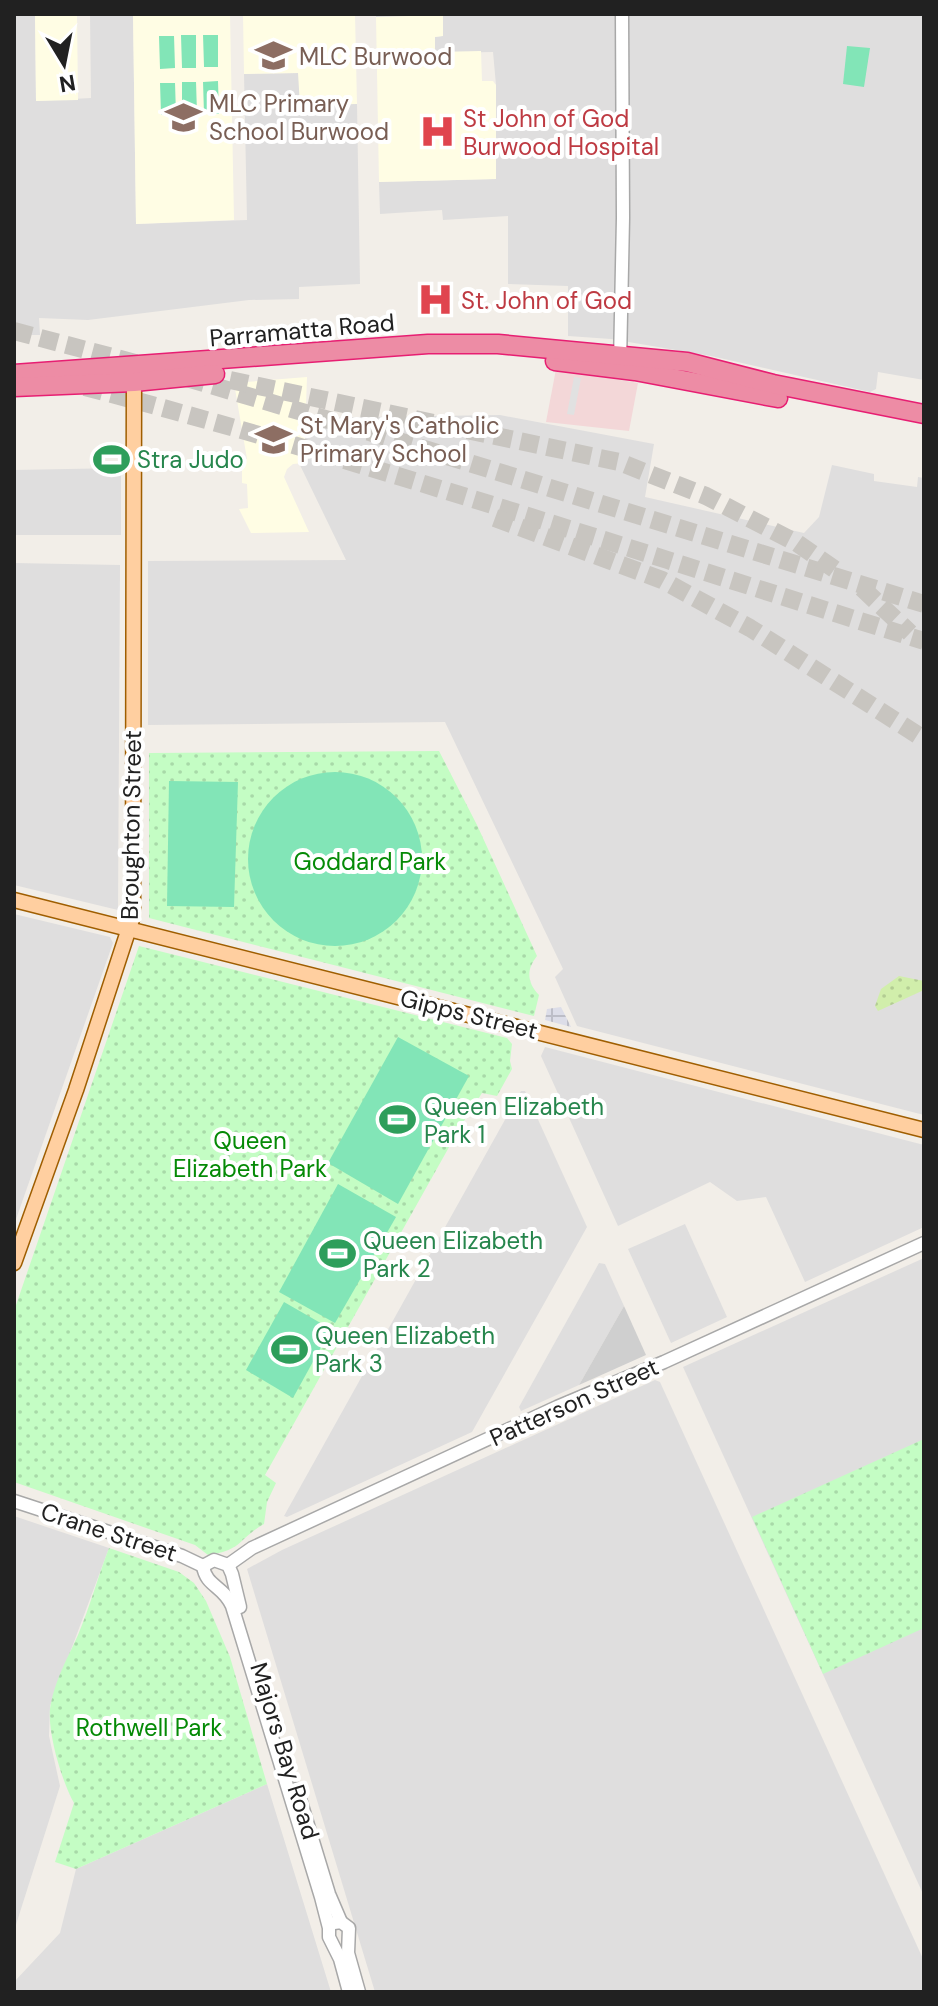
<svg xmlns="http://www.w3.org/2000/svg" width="938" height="2006" font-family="'DM Sans',sans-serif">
<defs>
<pattern id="grass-dots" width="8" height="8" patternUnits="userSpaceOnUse" patternTransform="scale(2)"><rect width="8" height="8" fill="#d1eeab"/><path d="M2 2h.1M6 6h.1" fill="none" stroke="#b3cc93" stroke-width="1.8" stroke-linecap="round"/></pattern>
<pattern id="park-dots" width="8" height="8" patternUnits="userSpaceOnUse" patternTransform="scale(2)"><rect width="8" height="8" fill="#c4fdc4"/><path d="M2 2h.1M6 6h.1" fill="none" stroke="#a8d9a8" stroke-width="1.8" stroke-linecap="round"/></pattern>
<pattern id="plaza-grid" width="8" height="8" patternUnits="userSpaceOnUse" patternTransform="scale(2)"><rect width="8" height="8" fill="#dcdde8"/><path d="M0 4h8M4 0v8" fill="none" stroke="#bcbdc7"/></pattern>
</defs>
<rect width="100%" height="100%" fill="#f2eee8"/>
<!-- residential -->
<g fill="#dfdede">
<polygon points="14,14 35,14 36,101 91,98 90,14 133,14 136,224 247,220 244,74 299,73 300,105 357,104 360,284 299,287 299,299 249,300 88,320 39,318 40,335 14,335"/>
<polygon points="376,14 924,14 924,380 878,372 876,389 870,392 711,356 611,339 568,336 568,286 508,284 508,216 443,220 442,210 380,214 379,182 496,179 496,85 493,52 435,53 435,37 442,36 443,16 376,17"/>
<polygon points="500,415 654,444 645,497 804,533 819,517 832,465 874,474 874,481 917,487 918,477 924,478 924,1115 577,1026 555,977 563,969 445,722 148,725 148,561 346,560 299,463 304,463 305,418"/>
<polygon points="121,468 121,535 14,535 14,470"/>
<polygon points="14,563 120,565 118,910 14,885"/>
<polygon points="14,914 110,937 113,943 14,1225"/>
<polygon points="545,1047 924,1145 924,1227 805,1282 766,1197 737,1201 710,1182 618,1226 541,1056"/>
<polygon points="521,1091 525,1091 587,1227 472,1432 287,1517 284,1516"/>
<polygon points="685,1224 727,1317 671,1343 628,1249"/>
<polygon points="924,1258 924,1896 683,1367"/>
<polygon points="599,1263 605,1264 624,1306 579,1385 521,1411 519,1407"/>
<polygon points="655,1380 660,1382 924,1961 924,1992 375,1992 247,1569 282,1550"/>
<polygon points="14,1516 109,1548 50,1706 49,1736 60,1786 14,1931"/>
<polygon points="267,1784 331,1992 14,1992 14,1982 60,1933 76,1869"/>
</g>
<!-- commercial -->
<polygon fill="#f3d7d8" points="556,369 638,383 629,431 546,422"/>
<!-- education -->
<g fill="#fffde4">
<polygon points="35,14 77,14 78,100 36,101"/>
<polygon points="133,14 230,14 234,220 136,224"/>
<polygon points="243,14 355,14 357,104 300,105 298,73 244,74"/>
<polygon points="443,15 443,36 435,37 435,52 481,51 482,81 493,81 496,85 496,179 379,182 376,17"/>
<polygon points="307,377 304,463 293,464 287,469 284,477 309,532 251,533 239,509 248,508 247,484 242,483 242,460 247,459 234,383"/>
</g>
<!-- religious -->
<polygon fill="#cfcfcf" points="624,1306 646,1355 579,1385"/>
<!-- grass -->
<polygon fill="url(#grass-dots)" points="899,976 924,981 924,990 878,1011 875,1006 881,989"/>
<!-- park -->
<g fill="url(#park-dots)">
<path d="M439,751l38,74 60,131c-11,14 -10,26 2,39l-5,21 -385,-98v-165z"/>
<path d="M139,946l368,92 5,6 -2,17 2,8 -15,27 -15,-3 -20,31 -197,351 11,8 -9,19 -3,22c-25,14 -22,27 -56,31l-13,-10 -181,-63v-171z"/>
<polygon points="924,1439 924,1628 823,1674 752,1517"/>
<path d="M109,1548l70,24 15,11 12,18 24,56 37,127 -191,85 -21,-7 19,-59c-12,-21 -29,-76 -23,-100 5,-25 17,-46 27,-68 12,-28 20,-59 31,-87z"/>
</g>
<!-- pitch -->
<g fill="#82e5b7">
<polygon points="196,35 196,68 182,68 181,35"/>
<polygon points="203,35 218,35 218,67 204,67"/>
<polygon points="159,36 174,36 175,68 160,69"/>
<polygon points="847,46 870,48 864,87 843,84"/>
<polygon points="218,81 219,114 204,114 203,82"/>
<polygon points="182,82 196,82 197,114 182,115"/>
<polygon points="160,83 175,83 176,115 161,115"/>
<circle cx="335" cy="859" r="87"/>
<polygon points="169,781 238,782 234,907 167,906"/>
<polygon points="398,1037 469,1076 398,1204 328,1163"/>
<polygon points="338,1184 396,1217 335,1323 279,1292"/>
<polygon points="284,1302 331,1329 293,1398 246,1370"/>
</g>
<!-- parking -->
<polygon fill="#e1e1e1" points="574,377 581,378 574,415 567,414"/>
<!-- plaza -->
<polygon fill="url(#plaza-grid)" points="561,1007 571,1027 545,1020 547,1009"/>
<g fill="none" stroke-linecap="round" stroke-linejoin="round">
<!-- highway-tunnel -->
<g stroke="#c8c5c0" stroke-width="18" stroke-dasharray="18 9" stroke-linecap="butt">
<polyline points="14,331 139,364"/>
<polyline points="187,378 373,433 924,604"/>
<polyline points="230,380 619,462 706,496 797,543 837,571"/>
<path d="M85,387c282,74 560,167 839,254"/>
<polyline points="495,518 662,580 750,628 924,739"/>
<polyline points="862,588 910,633"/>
</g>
<defs>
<g id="minor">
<polyline points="620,363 623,218 622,14"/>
<polyline points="14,1501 182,1556 203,1566"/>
<polyline points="228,1565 252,1548 557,1407 664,1362 924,1243"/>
<path d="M203,1566c3,21 20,19 29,40l89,291 8,31v9l11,22 9,33"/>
<polyline points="203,1566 214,1560 228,1565 232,1574 240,1607"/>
<polyline points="297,1789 329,1894 341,1922"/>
<polyline points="334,1923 341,1922 349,1928 348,1953 359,1992"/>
</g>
<g id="major">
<polyline points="14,900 924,1130"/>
<polyline points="14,1263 76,1090 133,916 134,372"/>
</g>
<g id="highway">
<polyline points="555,361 635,371 778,398"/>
<polyline points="14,374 428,344 498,344 687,362 773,384 924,414"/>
<polyline points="14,387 134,382 215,374"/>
</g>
</defs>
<!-- minor casing -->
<use href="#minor" stroke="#a8a8a8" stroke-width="15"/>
<!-- major casing -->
<use href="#major" stroke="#9f5e00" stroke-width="17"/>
<!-- highway casing -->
<use href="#highway" stroke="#e71e72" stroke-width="21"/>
<!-- minor -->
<use href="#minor" stroke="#fff" stroke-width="12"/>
<!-- major -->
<use href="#major" stroke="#ffcfa0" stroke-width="14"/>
<!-- highway -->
<use href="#highway" stroke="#ed8ca5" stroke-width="18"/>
</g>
<!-- icons -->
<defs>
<symbol id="school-bare" viewBox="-9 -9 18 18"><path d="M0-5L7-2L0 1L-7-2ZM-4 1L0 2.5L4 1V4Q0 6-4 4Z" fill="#8d6e63" stroke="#fff" stroke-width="2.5" paint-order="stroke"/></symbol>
<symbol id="hospital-bare" viewBox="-9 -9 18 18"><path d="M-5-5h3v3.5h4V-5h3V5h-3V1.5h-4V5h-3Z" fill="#e0444e" stroke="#fff" stroke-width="2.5" paint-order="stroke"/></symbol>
<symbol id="stadium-bare" viewBox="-9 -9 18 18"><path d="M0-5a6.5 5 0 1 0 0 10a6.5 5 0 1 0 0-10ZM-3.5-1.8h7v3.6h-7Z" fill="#2e9e5b" stroke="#fff" stroke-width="2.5" paint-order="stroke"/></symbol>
</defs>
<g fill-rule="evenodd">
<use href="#school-bare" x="248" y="30" width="51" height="51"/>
<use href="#school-bare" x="158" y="92" width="51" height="51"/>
<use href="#hospital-bare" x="412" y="106" width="51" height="51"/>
<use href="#hospital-bare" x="410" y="274" width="51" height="51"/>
<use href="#school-bare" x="248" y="414" width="51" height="51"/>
<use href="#stadium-bare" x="86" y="434" width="51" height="51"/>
<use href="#stadium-bare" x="372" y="1094" width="51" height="51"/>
<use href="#stadium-bare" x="312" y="1228" width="51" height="51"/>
<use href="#stadium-bare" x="264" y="1324" width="51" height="51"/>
</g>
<g text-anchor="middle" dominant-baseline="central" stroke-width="8" stroke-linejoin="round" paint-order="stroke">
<!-- education labels -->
<g font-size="24" fill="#785e54" stroke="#fff" text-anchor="start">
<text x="299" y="56">MLC Burwood</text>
<text x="209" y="103">MLC Primary<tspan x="209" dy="28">School Burwood</tspan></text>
<text x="300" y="425">St Mary's Catholic<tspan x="300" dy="28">Primary School</tspan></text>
</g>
<!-- health labels -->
<g font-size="24" fill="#be3a42" stroke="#fff" text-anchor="start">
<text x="463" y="118">St John of God<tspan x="463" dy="28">Burwood Hospital</tspan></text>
<text x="461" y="300">St. John of God</text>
</g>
<!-- street labels -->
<g font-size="24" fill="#212121" stroke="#fff">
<text transform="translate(302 330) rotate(-5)">Parramatta Road</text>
<text transform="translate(131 825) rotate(-89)">Broughton Street</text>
<text transform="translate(469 1014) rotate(14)">Gipps Street</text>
<text transform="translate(574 1402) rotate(-24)">Patterson Street</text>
<text transform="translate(109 1532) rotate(18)">Crane Street</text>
<text transform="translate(285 1751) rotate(73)">Majors Bay Road</text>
</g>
<!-- leisure labels -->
<g font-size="24" fill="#27864d" stroke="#fff" text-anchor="start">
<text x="137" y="459">Stra Judo</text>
<text x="424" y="1106">Queen Elizabeth<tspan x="424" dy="28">Park 1</tspan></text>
<text x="363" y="1240">Queen Elizabeth<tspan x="363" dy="28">Park 2</tspan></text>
<text x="315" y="1335">Queen Elizabeth<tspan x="315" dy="28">Park 3</tspan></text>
</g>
<!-- park labels -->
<g font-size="24" fill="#058a06" stroke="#fff">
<text x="370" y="861">Goddard Park</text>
<text x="250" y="1140">Queen<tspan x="250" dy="28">Elizabeth Park</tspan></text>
<text x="149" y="1727">Rothwell Park</text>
</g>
</g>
<!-- border -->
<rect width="938" height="2006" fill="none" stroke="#212121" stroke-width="32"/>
<!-- north arrow -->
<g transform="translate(64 64) rotate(170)" stroke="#ffffff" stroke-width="6" paint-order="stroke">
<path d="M0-6L14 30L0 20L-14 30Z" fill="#212121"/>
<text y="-12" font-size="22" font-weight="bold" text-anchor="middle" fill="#212121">N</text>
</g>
</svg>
